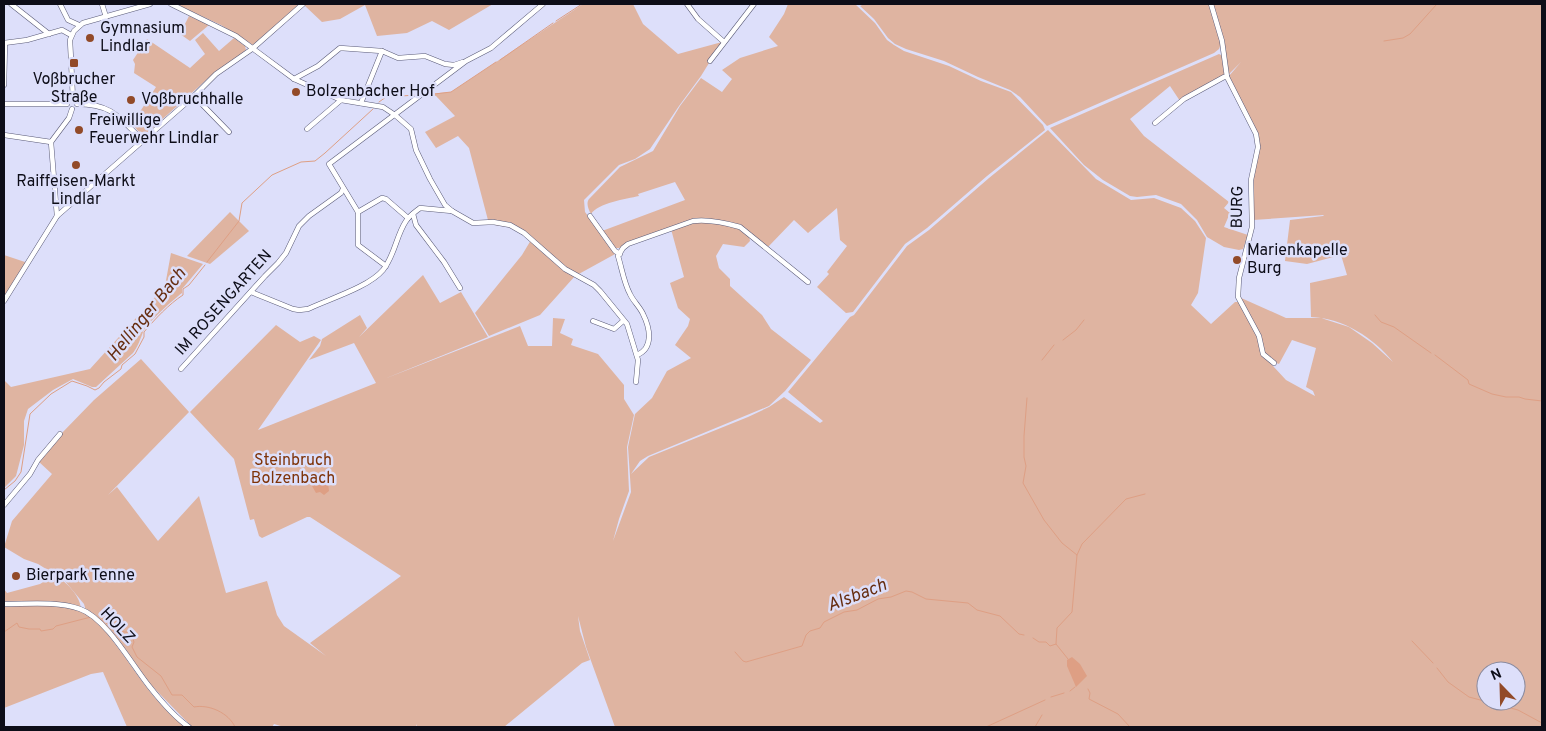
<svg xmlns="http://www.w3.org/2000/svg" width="1546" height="731" font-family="Overpass,sans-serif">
<rect width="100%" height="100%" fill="#dddffa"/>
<!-- green -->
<g fill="#dfb4a1" fill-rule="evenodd">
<polygon points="175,4 301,4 253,45 221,25"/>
<polygon points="305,4 493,4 449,30 432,21 407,33 377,36 365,5 340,19 322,22 304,5"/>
<polygon points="583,4 633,4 643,24 678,54 722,42 701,76 679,106 650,149 635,159 619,165 584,200 585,212 617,253 577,275 566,269 525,232 513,228 489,224 469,148 458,136 436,148 425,132 455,116 436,96 427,94 451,92"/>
<path d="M788,4h67l20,19 12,17 7,5 10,6 45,15 32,15 30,11 32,33 2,5 -58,46 -60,52 -22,16 -52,68 -7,1 -29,-26 12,-13 -2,-2 20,-26 -7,-6 -3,-32 -29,25 -14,-13 -26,27 -27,-21 -41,-7 -81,29h-4l-13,-17 83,-31 -10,-18 -37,12 1,2c-13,3 -41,7 -48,18 -3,-5 -5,-11 -2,-15l31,-32 33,-16 27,-45 21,-28 21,14 10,-13 -10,-9 18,-12 38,-12 -9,-9 15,-23z"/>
<polygon points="864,4 1210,4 1221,44 1219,49 1214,53 1047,126 1020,97 1010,90 978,77 944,61 906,49 895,44 888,38 874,19 860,6"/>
<path d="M1213,4h329v723h-927l-29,-80 -8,-31 2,15 10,29 -8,3 -78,64h-87v-3l-1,3h-132l-10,-3 -2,3h-80l-42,-43 -24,-34 -24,-27 -16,-12 -2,-7 -20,-24 -26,-16 -14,-5 -20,-12 8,-26 40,-47 -14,-13 22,-26 34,-35 47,-41 48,53 -81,83 9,-8 41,54 41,-45 27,97 41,-12 10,34 7,11 42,30 -16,-13 91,-67 -91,-59h-3l-45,21 -3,-2 -5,-17 -4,1 -16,-61 -44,-47 86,-87 24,17 14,-6 7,4 -63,90 118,-47 -22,-40 -45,17 11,-14 2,-7 38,-24 7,13 -8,9 64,-62 17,28 21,-11 27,45 -104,42 136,-53 8,20h24l1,-28 12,1 -5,14 13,6 -2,6 27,9 26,31v14l10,16 -7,32 2,44 -10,28 -6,22 18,-49 -3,-45 7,-33 17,-16 15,-27 24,-13 -16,-13 13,-19 2,-7 -12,-11 -8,-25 14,-6 -13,-48 29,-8 39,6 10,9 1,5 -6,6 -21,-3 -7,12 3,12 11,11v7l32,29 9,14 40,31 -26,31 -16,15 -121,50 -8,5 -9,13 18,-17 99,-40 21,-10 15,-10 36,26 3,-2 -35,-29 62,-75 4,-2 53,-69 22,-16 60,-52 59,-48 48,49 35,21 23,-2 27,10 14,13 11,17 -8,55 -7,12 20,19 24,-22h4l16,26 7,26 24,26 29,16 -2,-5 -7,-4 10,-39 -24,-8 -13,24 -8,-3 -8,-8 -4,-16 -20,-40 47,21h35l28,9 23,16 21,19c-19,-24 -50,-44 -82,-45l-1,-34 37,-8 -6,-20 -34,9 -22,-3 5,-41 33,-4 1,-1 -71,5 -1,-31 7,-43 -3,-12 -27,-58 12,-14 -12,12zM1486,671h30v30h-30z"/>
<polygon points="189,16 209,25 190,41 180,34"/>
<polygon points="203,33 219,51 234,38 245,46 246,50 236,58 214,73 147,133 140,133 132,124 156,87 134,73 135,64 133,60 147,39 190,68 205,54 195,40"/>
<polygon points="1219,54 1223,56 1226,74 1223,77 1180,101 1170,86 1130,119 1144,136 1229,202 1224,208 1230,213 1224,227 1248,235 1243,249 1239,250 1224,247 1207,237 1197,220 1181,204 1156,195 1137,197 1130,196 1103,180 1084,165 1050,128"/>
<polygon points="230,212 249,231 210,264 187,256"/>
<polygon points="531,240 575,276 540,315 489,336 475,313 522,255"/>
<path d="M171,253l32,11 -21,25v4c-8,6 -36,31 -39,39 -3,8 -5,14 -10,21l-37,34h-4l-19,-8 -20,11 -25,19 -4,12v24l-8,31 -12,12v-108l7,7 79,-18 75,-83z"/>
<polygon points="4,255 25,262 25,265 4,298"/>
<path d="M55,575c11,7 24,19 26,33 -26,-5 -51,-7 -77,-6v-13l3,4 33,-9z"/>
<path d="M4,605c23,0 49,-3 72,4 21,7 33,27 46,44 17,24 40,59 65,74h-60l-24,-55 -12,2 -87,34z"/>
</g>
<!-- water -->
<g fill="#de9f84">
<polygon points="320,477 328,483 329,491 324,495 320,492 316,493 312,486"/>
<polygon points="1072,657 1080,664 1087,676 1076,687 1067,666 1067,660"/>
</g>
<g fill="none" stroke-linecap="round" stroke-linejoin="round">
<!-- stream -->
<g stroke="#de9f84" stroke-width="1">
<polyline points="556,21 582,4"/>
<polyline points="1384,41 1403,38 1410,34 1437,4"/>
<polyline points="500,60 553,23"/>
<polyline points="426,95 451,92 496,62"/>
<polyline points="379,102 386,97 416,95"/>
<polyline points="207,262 239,221 242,203 272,175 301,162 315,161 325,153 373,109"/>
<polyline points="1375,315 1381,322 1394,327 1431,353"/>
<polyline points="1063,340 1076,330 1084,320"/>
<polyline points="1435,355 1468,380 1469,384 1492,394 1506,397 1519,397 1525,399 1542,401"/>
<polyline points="1042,360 1054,345"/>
<polyline points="1027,398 1024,436 1024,457 1026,466 1023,483 1044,520 1062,543 1077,555 1072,612 1057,628 1056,644"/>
<path d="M4,490l11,-9 6,-9 9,-58 21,-20 21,-13 15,5 8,4 4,-2 5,-6 17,-13 1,-4 13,-11 9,-17v-5c11,-13 25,-28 39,-37v-6l6,-4 16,-20"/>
<polyline points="1077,555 1082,544 1126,499 1145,494"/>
<path d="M95,616l24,15 12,2 3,9 -2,5 5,10 24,19 11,19h10l12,12c15,-3 35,6 41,20"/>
<polyline points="4,632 17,623 19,627 29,629 40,629 41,631 53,629 56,626 91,617"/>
<polyline points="1033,638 1039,642 1046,642 1050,646 1056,644 1068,659"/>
<polyline points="1412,641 1433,663"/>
<polyline points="735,652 743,661 746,662 802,646 806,635 810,631 820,628 824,622 844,612 857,610 878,599 891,597 906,591 912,592 926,599 968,603 977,610 1000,616 1019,634 1024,635"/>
<polyline points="1437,668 1448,682 1469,697 1518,710 1542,723"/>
<polyline points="1088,689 1090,693 1089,699 1118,714 1130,727"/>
<polyline points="1070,691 1075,687"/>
<polyline points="1051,697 1064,693"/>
<polyline points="986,727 1045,700"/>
<polyline points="1035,727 1042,715"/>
</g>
<defs>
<g id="street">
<polyline points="11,4 49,34"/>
<polyline points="60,4 68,20 79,25"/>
<polyline points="102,4 106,17"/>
<polyline points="171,4 236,36 294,79 341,100 383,107 395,115 411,129 416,150 430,179 445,205 452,211 473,223 493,222 510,225 524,233 565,269 594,285 600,291 627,324 638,360 636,382"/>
<polyline points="687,4 698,19 724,42"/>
<polyline points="1211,4 1222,41 1227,77 1256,134 1258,147 1251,180 1252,227 1239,278 1238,297 1259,336 1263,354 1274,363"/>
<polyline points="4,43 27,40 62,30 71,35"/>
<polyline points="710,61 754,4"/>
<polyline points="294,79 318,66 340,48 382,51 398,58 425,56 445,64 454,65 463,62"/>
<polyline points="4,85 5,43"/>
<polyline points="194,96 229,132"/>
<polyline points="73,99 70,40 74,31 83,23 150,4"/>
<polyline points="361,103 382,51"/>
<polyline points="4,104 67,104"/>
<path d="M77,104c35,0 42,13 65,36"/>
<polyline points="1155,123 1184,99 1224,77 1227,77"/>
<polyline points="307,129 341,100"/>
<polyline points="4,135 51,142"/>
<polyline points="358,212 329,164 466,61 491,48 543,4"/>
<polyline points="413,214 416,225 444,262 460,288"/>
<polyline points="57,216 51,142 69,118 72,109"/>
<polyline points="590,216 615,251 620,254"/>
<polyline points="386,266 358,245 358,212 382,198 386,199 408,218"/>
<path d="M251,292l42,17 6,1 9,-1c21,-10 61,-22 75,-39 12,-15 13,-34 23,-49 3,-5 9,-9 14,-13l32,3"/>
<polyline points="4,301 57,216 194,96 216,74 252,49 303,4"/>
<polyline points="593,321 614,329 623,321"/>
<path d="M637,355c17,-7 13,-27 6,-41 -3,-7 -10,-13 -13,-20 -6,-11 -8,-25 -12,-38l5,-8 5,-4 65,-23c15,-2 33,2 47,6l68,55"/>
<polyline points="181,369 265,276 278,263 286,253 299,226 309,216 341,193 343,189"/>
<polyline points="4,505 30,474 38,460 60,434"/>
<path d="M4,604c25,0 53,-3 76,5 26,9 52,56 69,77 11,14 25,31 40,41"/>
</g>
</defs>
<!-- street casing -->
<use href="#street" stroke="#5a5b78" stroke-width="5.5"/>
<!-- street -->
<use href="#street" stroke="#fff" stroke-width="4.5"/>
</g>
<!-- markers -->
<g fill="#924a28" stroke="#dddffa" stroke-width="2">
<circle cx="90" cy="38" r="5"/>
<rect x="69" y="58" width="10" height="10" rx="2.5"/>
<circle cx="296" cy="92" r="5"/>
<circle cx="131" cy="100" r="5"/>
<circle cx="79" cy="130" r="5"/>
<circle cx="76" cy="165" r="5"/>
<circle cx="1237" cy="260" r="5"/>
<circle cx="16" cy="576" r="5"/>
</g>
<g text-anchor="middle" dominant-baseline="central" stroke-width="5" stroke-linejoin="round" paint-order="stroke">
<!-- poi labels -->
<g font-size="16" fill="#0d0d18" stroke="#dddffa" text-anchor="start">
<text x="100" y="29">Gymnasium<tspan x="100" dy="18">Lindlar</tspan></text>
<text x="74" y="80" text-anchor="middle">Voßbrucher<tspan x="74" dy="18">Straße</tspan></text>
<text x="306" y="92">Bolzenbacher Hof</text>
<text x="141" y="100">Voßbruchhalle</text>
<text x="89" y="121">Freiwillige<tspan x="89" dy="18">Feuerwehr Lindlar</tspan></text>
<text x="76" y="182" text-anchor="middle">Raiffeisen-Markt<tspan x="76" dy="18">Lindlar</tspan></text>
<text x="1247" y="251">Marienkapelle<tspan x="1247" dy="18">Burg</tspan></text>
<text x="26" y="576">Bierpark Tenne</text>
</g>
<!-- street labels -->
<g font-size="16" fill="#0d0d18" stroke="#dddffa">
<text transform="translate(1238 207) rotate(-89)">BURG</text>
<text transform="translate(224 303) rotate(-48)">IM ROSENGARTEN</text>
<text transform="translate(117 626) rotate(47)">HOLZ</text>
</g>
<!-- park labels -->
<g font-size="16" fill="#7e3309" stroke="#dddffa">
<text x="293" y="461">Steinbruch<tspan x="293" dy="18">Bolzenbach</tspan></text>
</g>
<!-- water labels -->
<g font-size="18" font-style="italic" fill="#672e11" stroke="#dddffa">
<text transform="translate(147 315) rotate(-51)">Hellinger Bach</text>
<text transform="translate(857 596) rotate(-21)">Alsbach</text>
</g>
</g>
<!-- border -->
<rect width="1546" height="731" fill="none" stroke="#0d0d18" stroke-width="10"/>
<!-- north arrow -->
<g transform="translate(1501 686) rotate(337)"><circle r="24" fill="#dddffa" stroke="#8a8ba0"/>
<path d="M0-4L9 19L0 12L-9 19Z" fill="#924a28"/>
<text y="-8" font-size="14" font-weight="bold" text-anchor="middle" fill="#0d0d18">N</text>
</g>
</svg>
